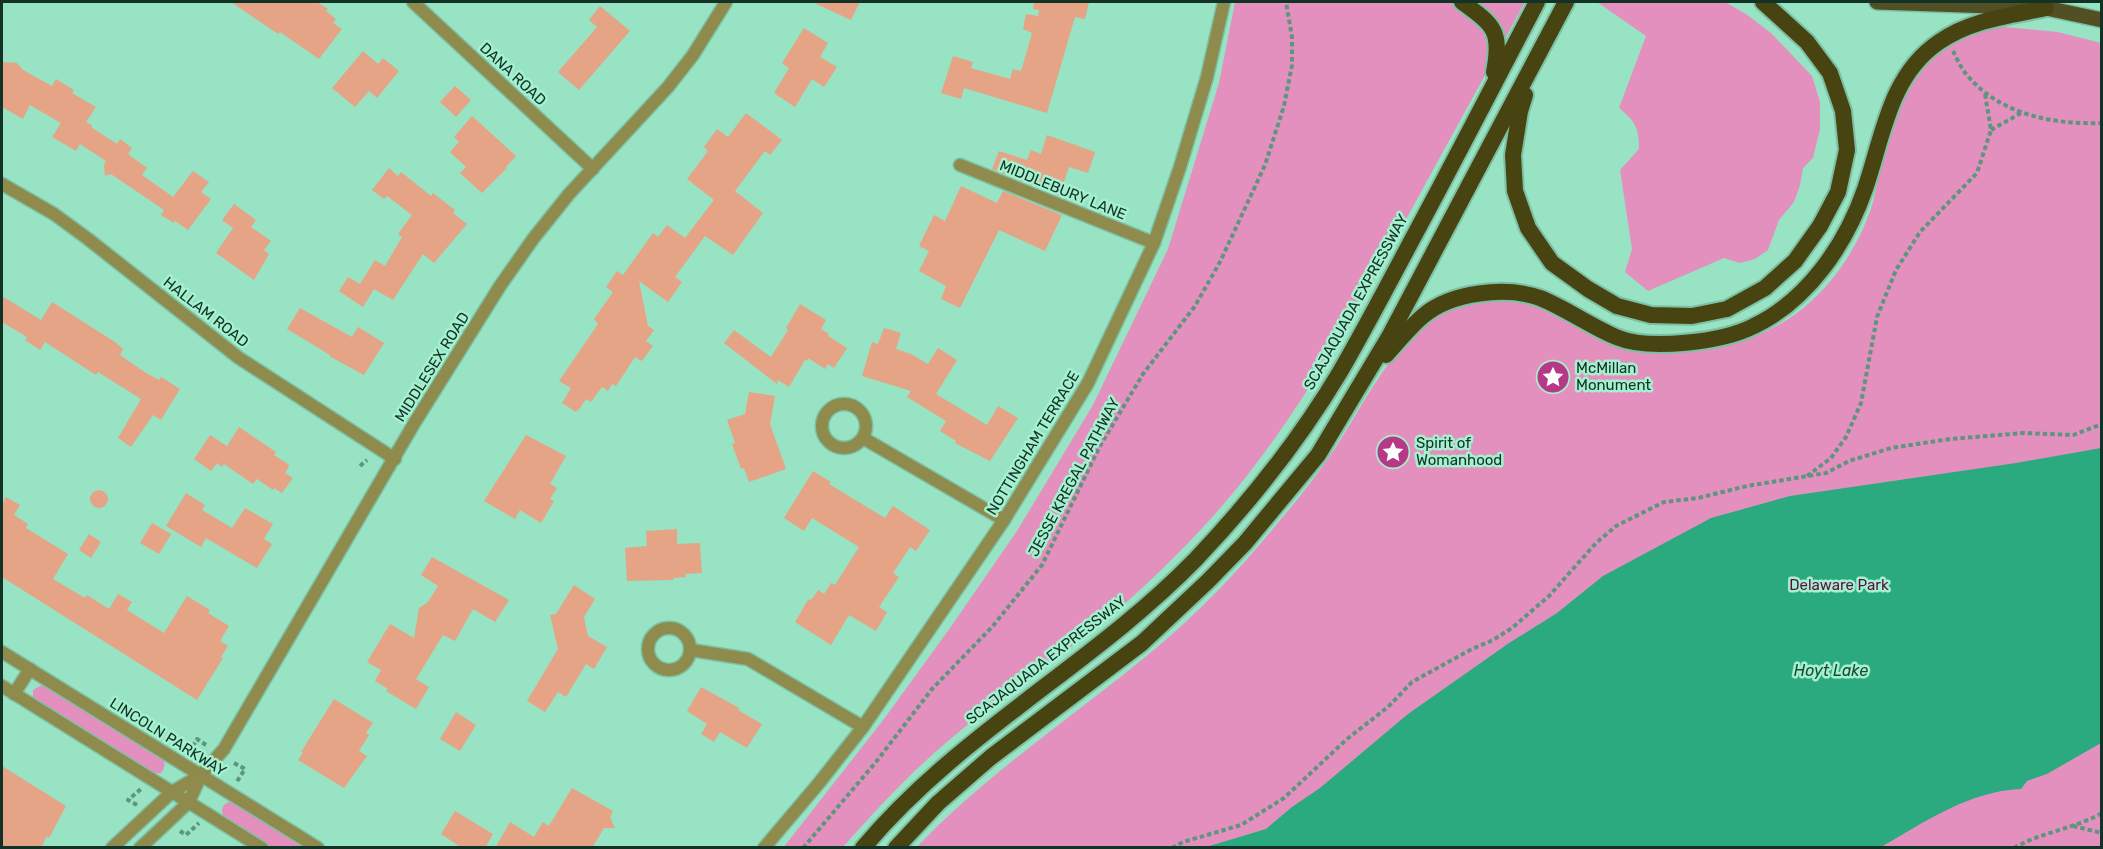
<svg xmlns="http://www.w3.org/2000/svg" width="2103" height="849" font-family="Rubik,sans-serif">
<rect width="100%" height="100%" fill="#97e3c3"/>
<!-- green -->
<g fill="#e490bf">
<path d="M1235,2h290c-42,77 -85,155 -127,232 -56,102 -113,204 -192,290 -39,42 -81,82 -126,116 -44,34 -90,65 -132,101 -38,32 -72,69 -105,106l-60,1 101,-129 66,-91 67,-97 76,-126 75,-156 51,-166z"/>
<path d="M1597,2h128l21,12 25,19 41,43 8,26v27l-7,29 -10,10 -3,17 -6,17 -15,18 -11,30 -13,9 -15,4 -16,-5 -76,33 -23,-19 7,-23 -12,-79 19,-21c0,-21 -3,-27 -20,-41l27,-72z"/>
<path d="M2005,27l53,5 43,11v804l-1185,1c72,-76 159,-132 239,-199 46,-38 89,-84 126,-130 20,-23 38,-47 55,-72 31,-47 61,-115 115,-138 24,-10 57,-11 82,-3 26,8 50,25 76,34 9,3 20,4 30,5 57,12 109,3 158,-32 36,-27 63,-68 76,-111 7,-26 9,-55 18,-81 12,-40 43,-78 85,-89 9,-3 20,-4 29,-5z"/>
<path d="M42,685l120,73c4,5 3,10 -1,15l-9,1 -119,-76v-8z"/>
<path d="M229,802l5,1 73,44h-36l-46,-28c-5,-7 -4,-14 4,-17z"/>
</g>
<!-- water -->
<path fill="#2baa80" d="M2101,448v295l-54,31 -20,7 -6,8c-52,2 -96,33 -140,58h-675l60,-18 26,-22 28,-19 88,-74 101,-71 48,-30 46,-37 108,-58 79,-22 226,-33z"/>
<!-- building -->
<g fill="#e5a486">
<polygon points="231,2 317,2 328,9 326,11 336,19 333,23 342,29 319,59 280,32 278,34"/>
<polygon points="812,2 860,2 851,20"/>
<polygon points="1034,2 1089,2 1085,19 1075,17 1047,113 964,88 961,99 941,93 953,56 973,62 971,68 1010,79 1013,69 1021,71 1032,33 1023,29 1026,14 1038,16 1039,10 1033,9"/>
<polygon points="600,6 630,31 579,90 558,72 597,27 589,20"/>
<polygon points="804,28 828,43 820,57 837,67 824,87 812,79 795,107 774,93 789,68 782,63"/>
<polygon points="363,51 378,64 383,58 399,71 377,98 369,91 355,107 332,88"/>
<polygon points="2,62 17,63 23,70 52,86 56,79 74,90 72,93 96,107 86,122 92,125 91,127 117,144 120,139 132,148 128,154 147,168 142,175 173,197 193,171 209,182 201,192 211,199 188,230 175,221 174,223 161,215 164,210 111,174 105,176 104,165 106,161 80,144 76,151 52,137 61,123 30,105 23,119 2,107"/>
<polygon points="455,86 471,100 456,117 440,102"/>
<polygon points="746,113 782,140 770,155 765,151 735,191 763,213 733,255 705,236 675,277 682,282 668,302 639,281 648,326 654,330 646,341 653,346 642,361 635,357 616,386 612,384 608,391 602,387 591,402 586,399 578,411 577,410 576,412 562,403 571,388 559,381 598,324 594,319 613,292 606,287 617,271 623,275 653,233 658,237 667,225 685,238 714,200 687,179 708,151 704,147 717,129 728,137"/>
<polygon points="472,116 516,156 506,167 507,168 482,193 460,173 466,167 450,152 459,142 454,137"/>
<polygon points="1047,135 1095,152 1088,173 1069,167 1059,196 992,169 999,151 1027,160 1031,150 1041,154"/>
<polygon points="389,168 398,176 401,172 431,196 433,193 455,210 453,213 467,224 434,263 423,254 393,300 374,289 363,307 339,291 348,277 360,284 375,260 385,266 402,237 398,234 412,215 387,196 384,199 372,190"/>
<polygon points="961,186 997,203 1003,191 1062,215 1045,251 999,230 960,308 941,299 946,286 919,271 929,251 919,246 934,215 945,221"/>
<polygon points="234,204 256,220 251,227 271,241 264,250 269,254 254,280 216,253 233,228 222,220"/>
<polygon points="2,296 41,320 52,302 115,342 123,349 120,355 146,373 159,380 161,377 180,389 161,420 153,415 131,447 118,438 141,399 98,372 96,375 45,342 40,350 25,340 27,337 2,322"/>
<polygon points="800,304 826,320 821,329 829,334 828,336 847,348 834,368 828,364 825,369 808,358 807,361 805,360 789,387 778,380 777,384 724,343 734,330 771,357 788,330 786,328"/>
<polygon points="300,308 352,337 358,327 384,343 364,375 329,356 330,355 287,329"/>
<polygon points="884,328 901,333 896,349 911,354 928,364 938,348 957,360 936,394 987,425 998,406 1018,418 990,461 955,443 956,441 940,431 946,421 907,397 911,391 862,376 872,342 878,344"/>
<polygon points="749,392 775,396 770,424 786,469 749,482 744,468 741,469 732,444 735,443 727,420 745,414"/>
<polygon points="239,427 276,452 274,455 288,464 289,467 285,473 293,478 282,493 274,488 273,490 257,479 253,484 224,464 222,467 217,463 211,471 194,459 210,435 227,446"/>
<polygon points="526,435 566,456 550,484 557,488 550,499 554,501 541,523 520,510 515,519 484,501"/>
<polygon points="813,471 831,482 829,484 885,518 893,506 930,530 916,551 910,547 893,573 899,577 879,607 887,612 876,631 849,615 831,645 795,622 808,600 812,599 818,590 824,594 831,583 835,585 859,547 812,518 804,531 784,518"/>
<circle cx="99" cy="499" r="9"/>
<polygon points="186,493 205,505 202,510 232,528 245,508 273,524 264,539 272,544 257,568 206,538 201,547 166,526"/>
<polygon points="6,497 20,505 14,515 28,524 26,528 68,554 53,579 85,598 87,595 109,609 118,594 132,602 127,610 164,633 187,596 210,610 208,613 229,626 220,641 228,646 221,657 223,658 197,700 2,577 2,505"/>
<polygon points="152,523 171,534 159,554 140,543"/>
<polygon points="677,529 677,544 700,543 702,573 685,574 686,577 673,578 673,580 627,581 625,548 647,546 646,531"/>
<polygon points="89,534 101,542 91,558 79,550"/>
<polygon points="432,557 509,600 495,622 473,609 455,641 443,635 416,679 429,687 416,709 386,691 388,689 375,681 381,670 367,662 390,624 414,638 419,608 428,602 438,586 421,575"/>
<polygon points="574,585 595,599 584,617 588,636 607,647 594,669 586,664 566,697 558,692 545,712 527,701 558,649 550,615 556,614"/>
<polygon points="701,687 739,708 738,710 762,724 747,748 720,732 714,742 701,734 707,724 687,711"/>
<polygon points="334,699 373,723 366,733 369,735 359,751 367,756 344,788 298,760 303,753 301,752"/>
<polygon points="456,712 476,725 460,751 440,739"/>
<polygon points="2,766 66,806 49,838 47,836 41,848 2,848"/>
<polygon points="572,788 613,811 610,817 615,828 604,828 592,848 495,848 510,822 534,837 543,822 549,826"/>
<polygon points="455,811 493,834 485,848 462,848 441,834"/>
</g>
<g fill="none" stroke-linecap="round" stroke-linejoin="round">
<defs>
<g id="minor">
<polyline points="413,2 593,169"/>
<polyline points="960,165 1154,243"/>
<polyline points="2,184 54,214 88,239 239,358 395,459"/>
<circle cx="844" cy="426" r="22"/>
<polyline points="863,438 1004,520"/>
<circle cx="669" cy="649" r="21"/>
<polyline points="691,650 748,659 863,727"/>
<polyline points="2,652 318,848"/>
<polyline points="2,686 262,848"/>
<polyline points="14,694 30,669"/>
<polyline points="112,848 172,792 201,775 224,749 415,422 500,286 533,239 569,194 668,87 693,55 726,2"/>
<polyline points="140,848 189,802 201,775"/>
<polyline points="764,848 819,783 863,727 1004,520 1088,383 1154,243 1180,167 1207,77 1224,2"/>
</g>
<polyline id="primary" points="1877,2 2046,8 2102,20"/>
<g id="trunk">
<path d="M1462,2c32,23 40,29 32,70"/>
<polyline points="1525,95 1520,111 1513,155 1515,191 1528,228 1552,263 1588,289 1617,306 1651,315 1692,316 1727,309 1765,288 1795,261 1820,226 1838,192 1847,150 1843,111 1830,73 1807,42 1763,2"/>
<path d="M1386,355c12,-13 24,-28 37,-39 28,-24 83,-30 117,-18 27,11 50,28 76,39 33,14 107,5 138,-11 54,-26 92,-82 111,-137 18,-52 24,-113 74,-147 31,-22 70,-26 107,-34"/>
<path d="M863,848c96,-115 230,-183 333,-289 54,-57 104,-120 144,-187 26,-45 50,-91 74,-136 42,-78 82,-156 123,-234"/>
<polyline points="896,848 938,803 991,757 1142,643 1208,581 1245,543 1318,455 1390,335 1566,2"/>
</g>
</defs>
<!-- minor casing -->
<use href="#minor" stroke="#7cc0a4" stroke-width="15"/>
<!-- primary casing -->
<use href="#primary" stroke="#7cc0a4" stroke-width="18"/>
<!-- trunk casing -->
<use href="#trunk" stroke="#7cc0a4" stroke-width="20"/>
<!-- path -->
<g stroke="#5d957e" stroke-width="4" stroke-dasharray="4.5 3" stroke-linecap="butt">
<path d="M1953,51c4,8 8,17 14,24 32,39 86,50 135,48"/>
<polyline points="1991,130 2021,113"/>
<polyline points="360,466 367,460"/>
<polyline points="1807,476 1831,458 1846,437 1861,403 1877,317 1896,270 1920,232 1977,173 1991,130 1985,94"/>
<polyline points="189,753 197,739 206,745"/>
<polyline points="234,763 245,769 236,783"/>
<polyline points="137,805 128,800 141,789"/>
<polyline points="2073,826 2102,833"/>
<polyline points="180,831 186,835 199,823"/>
<polyline points="803,848 876,762 932,689 992,627 1042,565 1100,446 1143,374 1195,306 1220,262 1265,165 1284,106 1292,65 1292,37 1286,2"/>
<polyline points="1172,848 1183,842 1241,825 1284,798 1347,739 1388,707 1412,682 1470,650 1493,640 1512,628 1549,596 1596,543 1616,526 1664,502 1698,498 1747,486 1826,473 1849,461 1891,448 1950,439 2024,433 2073,435 2102,424"/>
<path d="M2014,848c27,-16 60,-19 88,-35"/>
</g>
<!-- minor -->
<use href="#minor" stroke="#8e8b4d" stroke-width="12"/>
<!-- primary -->
<use href="#primary" stroke="#524f24" stroke-width="15"/>
<!-- trunk -->
<use href="#trunk" stroke="#484412" stroke-width="16"/>
</g>
<!-- icons -->
<defs>
<symbol id="sight-disc" viewBox="-11 -11 22 22"><circle r="9.5" fill="#b63988" stroke="#a4f0cf"/><path d="M0-6L1.8-2.2L6-1.7L2.9 1.2L3.7 5.4L0 3.3L-3.7 5.4L-2.9 1.2L-6-1.7L-1.8-2.2Z" fill="#fff"/></symbol>
</defs>
<g fill-rule="evenodd">
<use href="#sight-disc" x="1534" y="358" width="38" height="38"/>
<use href="#sight-disc" x="1374" y="433" width="38" height="38"/>
</g>
<g text-anchor="middle" dominant-baseline="central" stroke-width="5" stroke-linejoin="round" paint-order="stroke">
<!-- street labels -->
<g font-size="15" fill="#123226" stroke="#a4f0cf">
<text transform="translate(513 74) rotate(43)">DANA ROAD</text>
<text transform="translate(1063 190) rotate(22)">MIDDLEBURY LANE</text>
<text transform="translate(1356 302) rotate(-61)">SCAJAQUADA EXPRESSWAY</text>
<text transform="translate(206 312) rotate(38)">HALLAM ROAD</text>
<text transform="translate(432 367) rotate(-58)">MIDDLESEX ROAD</text>
<text transform="translate(1033 443) rotate(-59)">NOTTINGHAM TERRACE</text>
<text transform="translate(1074 477) rotate(-62)">JESSE KREGAL PATHWAY</text>
<text transform="translate(1046 660) rotate(-38)">SCAJAQUADA EXPRESSWAY</text>
<text transform="translate(168 737) rotate(32)">LINCOLN PARKWAY</text>
</g>
<!-- poi labels -->
<g font-size="15" fill="#123226" stroke="#a4f0cf" text-anchor="start">
<text x="1576" y="368">McMillan<tspan x="1576" dy="17">Monument</tspan></text>
<text x="1416" y="443">Spirit of<tspan x="1416" dy="17">Womanhood</tspan></text>
</g>
<!-- park labels -->
<g font-size="15" fill="#5d0c42" stroke="#a4f0cf">
<text x="1839" y="585">Delaware Park</text>
</g>
<!-- water labels -->
<g font-size="16" font-style="italic" fill="#174937" stroke="#a4f0cf">
<text x="1831" y="670">Hoyt Lake</text>
</g>
</g>
<!-- border -->
<rect width="2103" height="849" fill="none" stroke="#123226" stroke-width="6"/>
</svg>
